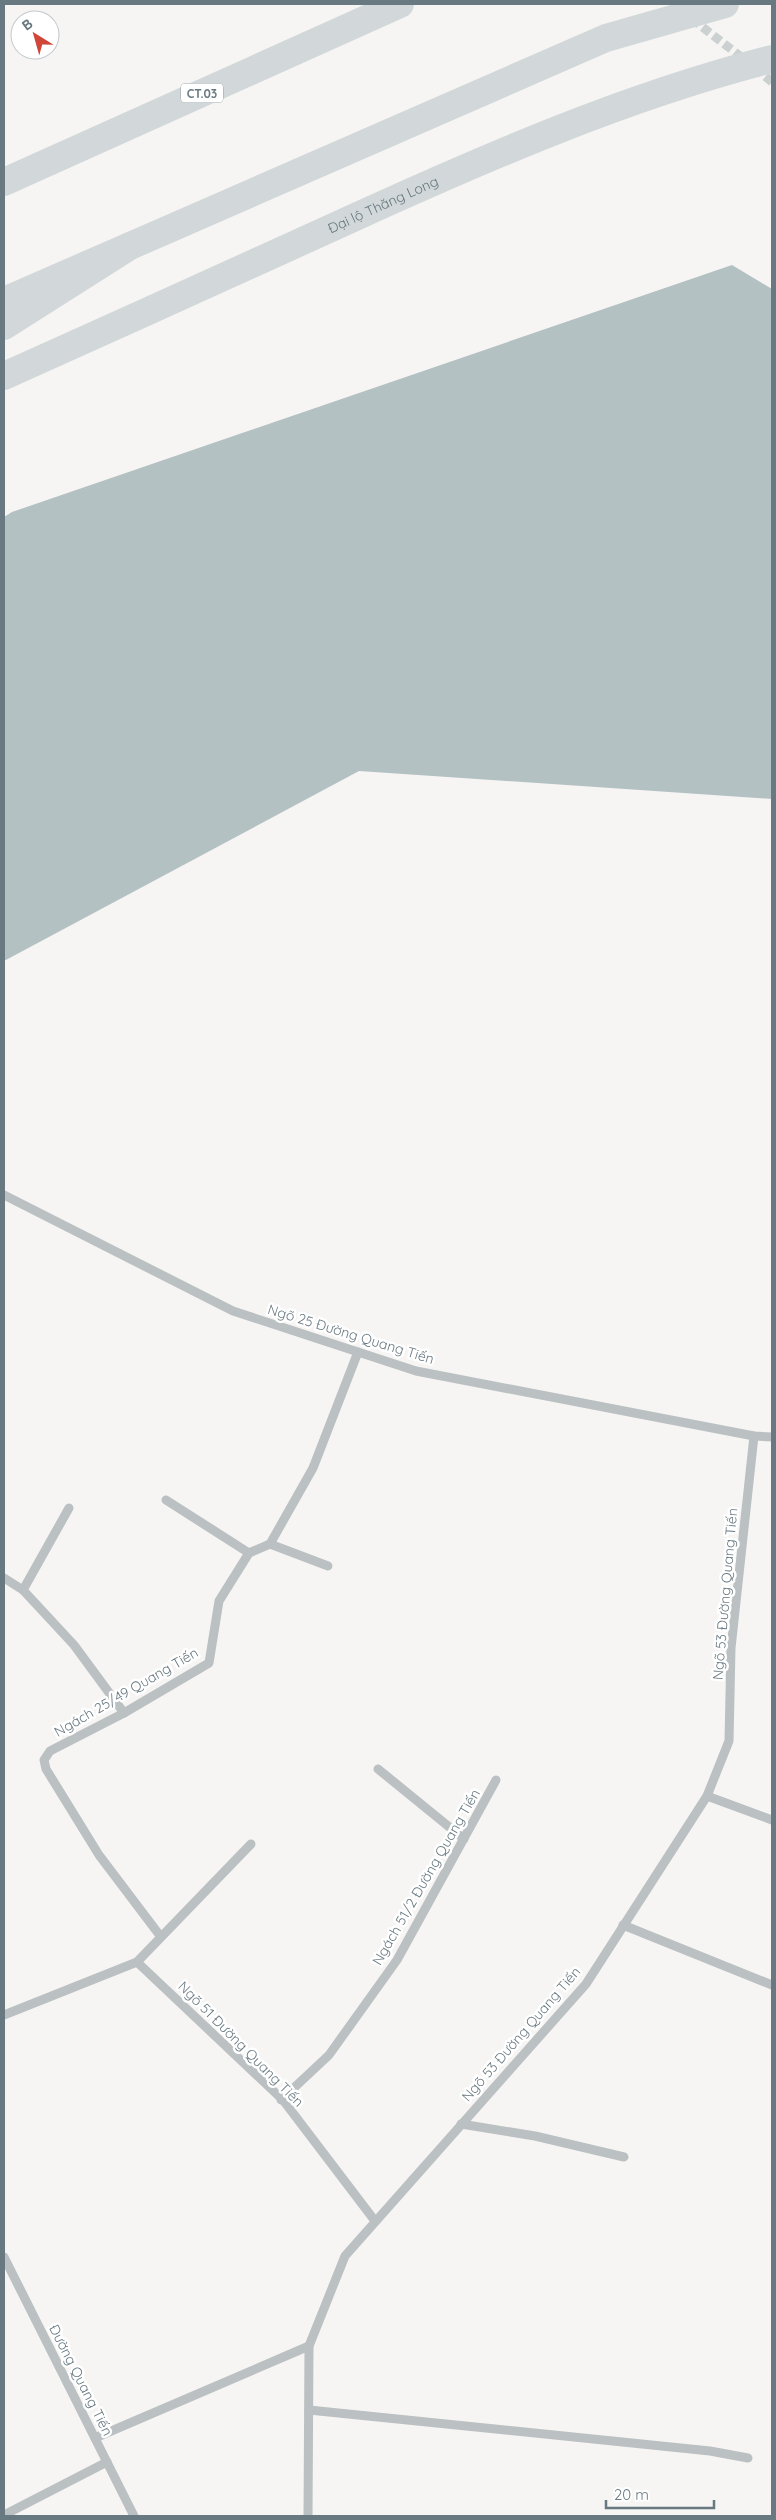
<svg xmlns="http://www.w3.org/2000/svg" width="776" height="2520" font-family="Quicksand,sans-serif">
<rect width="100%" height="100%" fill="#f6f5f3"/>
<!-- water -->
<polygon fill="#b4c1c3" points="732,265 772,289 772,799 359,771 4,961 4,517 12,512"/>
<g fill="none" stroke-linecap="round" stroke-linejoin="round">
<!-- minor-tunnel -->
<g stroke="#cbd0d1" stroke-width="9" stroke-dasharray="9 4.5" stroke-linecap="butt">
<polyline points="692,19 745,60"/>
<polyline points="755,68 772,82"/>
</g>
<!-- minor -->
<g stroke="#bbc0c2" stroke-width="9">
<polyline points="4,1195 233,1311 416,1371 754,1436 772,1437"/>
<polyline points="166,1500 249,1553"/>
<polyline points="69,1508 23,1590 74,1645 124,1713"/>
<polyline points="270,1544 328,1566"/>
<polyline points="4,1578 23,1590"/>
<polyline points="378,1769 464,1839"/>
<polyline points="707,1796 772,1820"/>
<polyline points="623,1925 772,1985"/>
<polyline points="161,1937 99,1855 46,1769 44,1760 50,1751 124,1713 209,1663 219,1601 249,1553 270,1544 313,1468 358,1352"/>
<polyline points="137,1962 283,2100 375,2221"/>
<polyline points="4,2015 137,1962 251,1844"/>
<polyline points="281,2100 329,2055 397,1960 496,1780"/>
<polyline points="461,2124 535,2136 624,2157"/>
<polyline points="4,2257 134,2516"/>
<polyline points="309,2410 710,2451 748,2458"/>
<polyline points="95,2438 309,2346"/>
<polyline points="4,2515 107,2462"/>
<polyline points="308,2516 309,2346 345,2256 586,1984 707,1796 729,1741 731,1648 754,1436"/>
</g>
<!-- major -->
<g stroke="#d2d8d9" stroke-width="28">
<polyline points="4,326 130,246 606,38 725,4"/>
<path id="s1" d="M4,376c116,-52 231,-104 347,-157 136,-62 276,-123 421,-160"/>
</g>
<!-- highway -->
<g stroke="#d2d8d9" stroke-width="28">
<polyline points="4,182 400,4"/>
<polyline points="4,301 130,246"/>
</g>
</g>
<g text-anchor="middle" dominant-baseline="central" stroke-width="5" stroke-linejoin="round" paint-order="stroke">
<!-- shield labels -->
<rect fill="#fff" stroke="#95a1a7" stroke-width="1" x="181" y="83.5" width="42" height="19" rx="4"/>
<g font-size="12" font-weight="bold" fill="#687981">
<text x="202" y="93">CT.03</text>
</g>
<!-- street labels -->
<g font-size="14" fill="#687981" stroke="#fff">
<text stroke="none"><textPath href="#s1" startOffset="416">Đại lộ Thăng Long</textPath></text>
<text transform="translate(351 1334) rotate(17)">Ngõ 25 Đường Quang Tiến</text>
<text transform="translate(725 1594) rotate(-85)">Ngõ 53 Đường Quang Tiến</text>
<text transform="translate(126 1692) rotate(-30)">Ngách 25/49 Quang Tiến</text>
<text transform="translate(426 1877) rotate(-60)">Ngách 51/2 Đường Quang Tiến</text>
<text transform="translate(521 2034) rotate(-49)">Ngõ 53 Đường Quang Tiến</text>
<text transform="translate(241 2044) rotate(45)">Ngõ 51 Đường Quang Tiến</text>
<text transform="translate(81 2380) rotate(63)">Đường Quang Tiến</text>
</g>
</g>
<!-- border -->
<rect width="776" height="2520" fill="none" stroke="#687981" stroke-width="10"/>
<!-- north arrow -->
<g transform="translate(35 35) rotate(323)"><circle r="24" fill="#ffffff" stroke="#c3c9cd"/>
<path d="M0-4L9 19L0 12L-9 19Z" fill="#d04639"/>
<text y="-8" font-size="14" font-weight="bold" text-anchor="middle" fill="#687981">B</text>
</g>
<!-- scale -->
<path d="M606 2500v8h108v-8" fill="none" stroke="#687981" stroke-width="2.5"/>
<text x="614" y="2500" font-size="15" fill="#687981" stroke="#ffffff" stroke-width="4" paint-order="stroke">20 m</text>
</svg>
